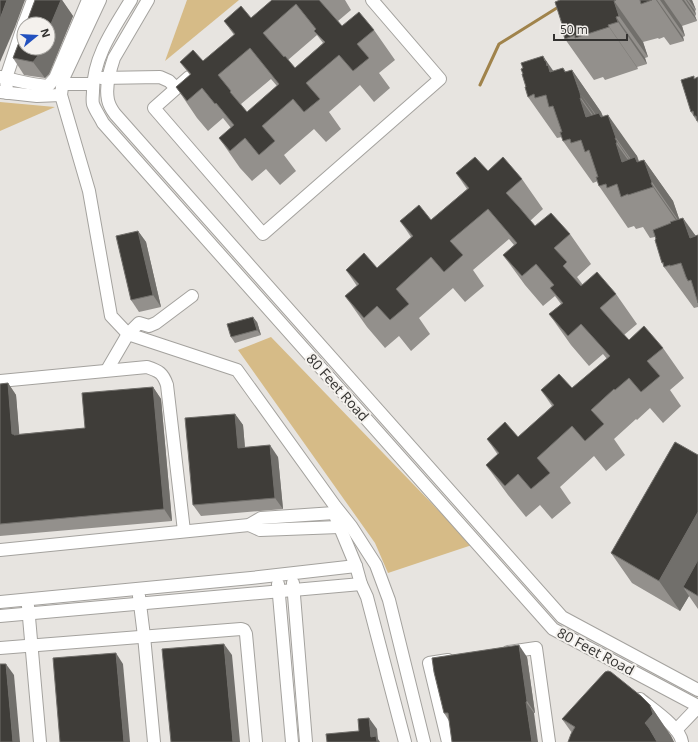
<svg xmlns="http://www.w3.org/2000/svg" width="698" height="742" font-family="'Open Sans',sans-serif">
<rect width="100%" height="100%" fill="#e7e4e0"/>
<!-- green -->
<g fill="#d6bb87">
<polygon points="187,0 239,0 165,61"/>
<polygon points="0,102 55,107 0,131"/>
<polygon points="271,337 472,545 388,573 375,543 238,350"/>
</g>
<g fill="none" stroke-linecap="round" stroke-linejoin="round">
<!-- stream -->
<polyline stroke="#a0834b" stroke-width="3" points="480,85 499,44 560,6"/>
<defs>
<g id="minor">
<polyline points="100,0 63,79 61,95 89,191 111,316 128,334 237,370 335,506 351,526 376,565 389,600 424,742"/>
<path d="M131,0c-17,28 -38,57 -38,91 0,4 -1,9 0,13 2,6 7,13 10,19l450,506 145,77"/>
<path d="M148,0l-34,58c-4,12 -9,28 -6,42 1,5 4,10 7,14l447,503 136,73"/>
<polyline points="24,24 33,0"/>
<path d="M0,77c16,3 31,8 48,9l7,-8 33,-78"/>
<polyline points="189,77 154,108 263,234 440,79 372,0"/>
<polyline points="101,78 160,77 169,81 176,88"/>
<polyline points="63,84 93,84"/>
<polyline points="0,92 37,96 61,95"/>
<polyline points="7,93 6,78 24,24"/>
<polyline points="107,370 128,334 139,323 149,326 156,323 192,296"/>
<path d="M0,381l147,-14c12,4 16,6 20,18l17,146"/>
<polyline points="335,507 334,513 356,566 361,584 367,597 405,742"/>
<polyline points="249,525 260,530 339,527"/>
<polyline points="0,550 249,525 261,518 334,513"/>
<polyline points="293,583 306,742"/>
<polyline points="278,584 292,742"/>
<polyline points="139,596 144,636 154,742"/>
<polyline points="0,602 251,578 356,566"/>
<polyline points="28,606 40,742"/>
<polyline points="0,616 361,584"/>
<polyline points="0,648 241,629 244,630 246,634 256,742"/>
<polyline points="508,652 536,648 549,742"/>
<path d="M640,699c12,10 40,28 42,43"/>
<polyline points="676,730 698,707"/>
<polyline points="448,742 429,663 448,660"/>
</g>
</defs>
<!-- minor casing -->
<use href="#minor" stroke="#a4a29e" stroke-width="14"/>
<!-- minor -->
<use href="#minor" stroke="#fff" stroke-width="12"/>
</g>
<!-- wall -->
<g fill="#93908c" fill-rule="evenodd">
<polygon points="35,0 62,0 73,16 49,74 45,78 24,75 13,58"/>
<path d="M272,0h73l6,10 -13,11 4,5 32,4 21,30 -16,13 11,15 -16,14 -14,-17 -31,27 12,17 -15,13 -12,-13 -30,26 12,16 -16,14 -14,-16 -14,12 -12,-13 -21,-30 12,-10 -8,-10 -15,13 -11,-13 -21,-31 14,-12 -10,-13 23,-1 31,-26 -10,-14 27,-3zM317,35l6,8 -28,25 -7,-8zM271,79l6,7 -30,26 -6,-8z"/>
<polygon points="560,0 692,0 696,10 695,11 696,15 695,16 697,21 682,26 685,36 683,37 684,41 670,45 664,37 659,39 658,38 643,42 648,57 645,58 647,64 637,67 638,69 605,80 603,77 594,80 565,39 563,27"/>
<polygon points="572,70 601,112 603,116 637,156 639,161 644,160 673,201 679,219 696,236 698,235 698,307 694,308 664,267 662,263 655,237 650,238 643,227 636,229 634,226 628,228 599,186 598,181 593,183 563,141 562,137 557,138 528,97 526,87 553,71 566,72"/>
<polygon points="698,77 698,123 691,112 695,78"/>
<polygon points="488,171 522,179 543,209 530,221 535,226 570,234 591,264 577,277 583,285 616,294 637,324 624,335 629,340 663,348 684,378 670,390 681,406 663,423 650,408 637,420 636,419 614,439 625,455 606,471 594,456 560,487 571,503 552,519 540,505 526,517 508,495 486,465 498,455 487,439 518,437 552,406 541,390 572,388 607,359 603,354 589,366 571,345 549,314 561,304 555,296 543,306 525,285 503,255 514,245 509,239 473,270 484,286 465,302 453,288 419,318 430,334 411,351 399,336 385,348 367,327 345,296 357,286 346,270 377,268 411,237 400,221 431,220 467,189 456,173"/>
<polygon points="138,231 146,242 161,307 139,312 131,300"/>
<polygon points="257,322 261,335 235,343 231,337"/>
<polygon points="8,383 16,395 19,434 85,428 153,387 161,399 172,521 0,536 0,384"/>
<polygon points="235,414 243,425 245,448 278,457 283,509 201,516 193,505"/>
<polygon points="698,455 698,609 689,596 680,611 632,583 611,553"/>
<polygon points="527,657 535,713 449,721 444,713"/>
<polygon points="650,705 671,736 674,742 568,742 572,733 562,719"/>
</g>
<!-- shaded-wall -->
<g fill="#716f6b">
<polygon points="7,0 25,0 15,27 0,62 0,19"/>
<polygon points="61,0 62,0 73,16 49,74 45,78 33,62 41,48 48,48 48,31"/>
<polygon points="656,0 657,0 683,37 684,41"/>
<polygon points="660,0 664,0 682,26 685,36"/>
<polygon points="682,0 684,0 695,16 697,21"/>
<polygon points="686,0 687,0 695,11 696,15"/>
<polygon points="689,0 692,0 696,10"/>
<polygon points="614,1 643,42 648,57 619,16"/>
<polygon points="616,17 645,58 647,64 618,22"/>
<polygon points="608,25 637,67 638,69 609,27"/>
<polygon points="543,56 572,98 550,72 545,61"/>
<polygon points="563,68 580,91 572,70 601,112 604,120 608,115 637,156 639,163 644,160 673,201 681,224 652,182 645,179 616,138 610,134 580,93 609,135 610,139 581,98 565,72"/>
<polygon points="580,98 609,140 586,117"/>
<polygon points="615,138 644,180 646,184 617,142"/>
<polygon points="616,143 645,184 622,162"/>
<polygon points="651,183 680,224 682,229 653,187"/>
<polygon points="683,218 698,239 690,238"/>
<polygon points="138,231 146,242 161,307 153,295"/>
<polygon points="253,317 257,322 261,335 257,330"/>
<polygon points="8,383 16,395 20,442 12,434"/>
<polygon points="153,387 161,399 172,521 164,509"/>
<polygon points="235,414 243,425 246,460 238,448"/>
<polygon points="270,445 278,457 283,509 275,498"/>
<polygon points="698,512 698,579 683,587 689,596 680,611 659,581"/>
<polygon points="224,644 232,655 240,742 233,742"/>
<polygon points="519,645 527,657 535,713 527,701"/>
<polygon points="116,653 123,664 130,742 124,742"/>
<polygon points="6,664 14,675 20,742 13,742"/>
<polygon points="526,702 534,713 538,742 532,742"/>
<polygon points="650,705 671,736 674,742 657,742 645,723"/>
<polygon points="369,718 377,729 378,739 380,742 374,742 371,737"/>
</g>
<!-- building -->
<g fill="#3f3d39" stroke="#716f6b" fill-rule="evenodd">
<polygon points="0,0 7,0 0,19"/>
<polygon points="35,0 61,0 48,31 48,24 26,24"/>
<path d="M272,0h47l23,26 17,-14 15,18 -17,14 12,14 -16,13 -14,-16 -33,28 14,16 -16,13 -11,-13 -31,27 13,15 -16,14 -14,-17 -15,13 -11,-13 15,-13 -18,-22 -1,1 -13,-16 -15,13 -11,-14 15,-13 -11,-12 13,-12 10,11 32,-27 -11,-13 17,-15 10,12zM296,4l20,25 -2,2 11,11 -30,26 -10,-12 -1,1 -21,-24zM250,48l29,36 -32,28 -17,-20 1,-1 -13,-16z"/>
<polygon points="560,0 616,0 614,1 619,16 616,17 618,22 608,25 609,27 575,38 575,35 565,39 561,27 563,27 555,2"/>
<polygon points="640,0 652,0 641,4"/>
<polygon points="24,29 24,48 41,48 37,57 33,62 13,58"/>
<polygon points="543,56 545,61 546,61 547,66 548,65 550,72 563,68 565,72 572,70 580,93 581,98 580,98 586,117 599,113 601,117 608,115 616,138 615,138 617,142 616,143 622,162 635,157 637,162 644,160 652,182 651,183 653,187 628,195 628,194 621,197 617,184 607,188 606,184 599,186 596,177 598,177 589,150 585,152 581,140 571,143 570,139 563,141 560,132 562,132 553,106 549,107 546,95 535,98 534,94 528,97 525,87 526,87 522,74 523,74 521,69 523,68 521,63"/>
<polygon points="694,76 694,79 698,77 698,120 697,121 696,116 694,116 693,111 691,112 681,80"/>
<polygon points="475,157 488,171 503,157 522,179 506,193 519,207 535,226 551,213 570,234 554,248 567,262 563,266 581,286 597,272 616,294 600,308 615,325 629,340 644,326 663,348 647,361 660,376 641,392 629,378 615,390 614,389 591,410 604,424 585,441 572,426 537,458 550,473 531,489 518,474 505,486 486,465 499,453 487,439 505,422 518,437 554,405 541,390 559,374 572,388 610,356 581,324 568,336 549,314 563,303 550,288 554,285 536,264 522,276 503,255 517,243 488,209 450,241 463,255 444,272 431,257 396,289 409,304 390,320 377,306 364,318 345,296 359,284 346,270 364,253 377,268 413,236 400,221 419,205 431,220 469,188 456,173"/>
<polygon points="683,218 690,238 698,235 698,303 691,280 688,281 686,277 681,263 670,266 670,265 664,267 663,262 662,263 655,240 656,239 653,230 671,223 670,222"/>
<polygon points="138,231 153,295 131,300 116,236"/>
<polygon points="253,317 257,330 231,337 227,324"/>
<polygon points="8,383 12,434 14,434 14,435 85,428 82,393 153,387 164,509 0,524 0,384"/>
<polygon points="235,414 238,448 270,445 275,498 193,505 185,418"/>
<polygon points="675,442 698,455 698,512 659,581 611,553"/>
<polygon points="698,560 698,596 683,587"/>
<polygon points="224,644 233,742 171,742 162,649"/>
<polygon points="519,645 527,701 526,702 532,742 452,742 448,713 444,713 434,672 432,658"/>
<polygon points="116,653 124,742 60,742 53,658"/>
<polygon points="0,664 6,664 13,742 0,742"/>
<polygon points="608,671 611,672 641,696 650,705 653,714 645,723 649,728 656,740 657,742 568,742 571,734 575,727 562,719 605,672"/>
<polygon points="369,718 371,737 376,736 377,742 327,742 326,734 359,731 358,719"/>
</g>
<g text-anchor="middle" dominant-baseline="central" stroke-width="4" stroke-linejoin="round" paint-order="stroke">
<!-- street labels -->
<g font-size="14" fill="#333230" stroke="#f4f1ed">
<text transform="translate(338 387) rotate(48)">80 Feet Road</text>
<text transform="translate(596 651) rotate(28)">80 Feet Road</text>
</g>
</g>
<!-- north arrow -->
<g transform="translate(36 36) rotate(72)"><circle r="19" fill="#f4f1ed" stroke="#a7a5a1"/>
<path d="M0-3L7 15L0 10L-7 15Z" fill="#2251bf"/>
<text y="-6" font-size="11" font-weight="bold" text-anchor="middle" fill="#333230">N</text>
</g>
<!-- scale -->
<path d="M554 34v6h73v-6" fill="none" stroke="#333230" stroke-width="2"/>
<text x="560" y="34" font-size="12" fill="#333230" stroke="#f4f1ed" stroke-width="3" paint-order="stroke">50 m</text>
</svg>
